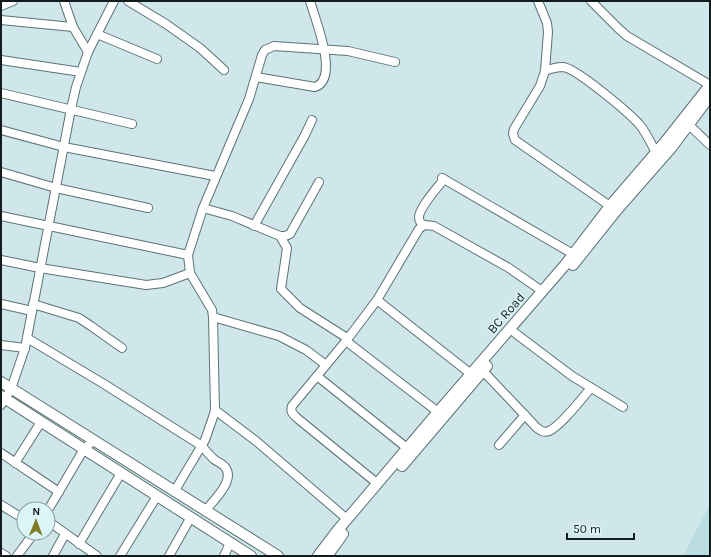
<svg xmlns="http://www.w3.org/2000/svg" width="711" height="557" font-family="Karla,sans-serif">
<rect width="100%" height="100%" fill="#cfe7ea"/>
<!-- built -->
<polygon fill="#bbdde1" points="710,504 710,556 683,556"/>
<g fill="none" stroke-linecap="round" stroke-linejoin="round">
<defs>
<g id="minor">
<polyline points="64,1 73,27 88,52"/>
<polyline points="128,1 166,24 200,48 224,70"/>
<polyline points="538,1 547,23 548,32 545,71 540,86 514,129 513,134 515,140 610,206"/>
<polyline points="591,1 618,28 627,36 710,85"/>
<polyline points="1,6 13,1"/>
<polyline points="1,20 73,27"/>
<polyline points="97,34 157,59"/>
<polyline points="1,60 81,72"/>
<path d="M545,71c5,-2 12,-4 18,-4 13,1 65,45 76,57 7,8 12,19 17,29"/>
<path d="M256,77l59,10c25,-8 0,-68 -5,-86"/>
<polyline points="1,93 132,124"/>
<polyline points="688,124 710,145"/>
<polyline points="1,130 64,147 215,176"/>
<polyline points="1,172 56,188 148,208"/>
<polyline points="442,178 573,254"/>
<polyline points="203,208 232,216 280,236 285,236 290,234 319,182"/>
<polyline points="1,216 188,255"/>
<path d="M424,225c-4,-2 -5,-4 -5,-8 0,-9 19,-30 25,-38"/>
<polyline points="254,226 305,135 312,120"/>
<polyline points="280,236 287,248 281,289 300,308 347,338 346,341 438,412"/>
<polyline points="1,260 40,268 146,285 163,283 190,273"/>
<polyline points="377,300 471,374"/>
<polyline points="1,304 32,311"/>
<polyline points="33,304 79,318 91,326 122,348"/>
<polyline points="213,317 279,336 306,350 326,365"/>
<polyline points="515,333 572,376 623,407"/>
<path d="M27,338l77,46 98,62c4,5 8,10 13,14 3,2 8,4 10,7 11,13 -12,34 -20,44"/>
<polyline points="1,345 25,348"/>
<path d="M483,371l54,57c4,3 7,5 12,3 12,-5 33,-33 42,-43"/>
<polyline points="317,376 407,448"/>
<polyline points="1,405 11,389 25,348 71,109 76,87 88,52 114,1"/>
<polyline points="215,410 256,441 347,519"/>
<polyline points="499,445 525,415"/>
<polyline points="1,453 59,492"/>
<polyline points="15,463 41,422"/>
<path d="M378,484l-81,-66c-4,-4 -7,-6 -5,-12l54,-65 31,-41 42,-71 5,-4 10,1 75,42 33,23"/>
<polyline points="174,492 205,440 213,417 215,410 213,317 212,310 190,273 188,255 203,208 249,99 262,55 265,50 274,46 348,51 395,62"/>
<polyline points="1,505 24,519"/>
<polyline points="48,510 84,449 93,441"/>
<polyline points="48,521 97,556"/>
<polyline points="79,544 121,473"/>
<polyline points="1,553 6,556"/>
<polyline points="17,556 34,533"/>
<polyline points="53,556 65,534"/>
<polyline points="120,556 157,496"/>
<polyline points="169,556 191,517"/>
<polyline points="224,556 230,543"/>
</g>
<g id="tertiary">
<polyline points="573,265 616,211 672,147 710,96"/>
<polyline points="1,382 278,556"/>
<polyline points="1,396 251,556"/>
<polyline points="402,466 487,366"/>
<polyline points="318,556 337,531 438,412 565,265 610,206 665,142 710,85"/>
<polyline points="327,556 343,534"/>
</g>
</defs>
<!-- minor casing -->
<use href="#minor" stroke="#5c7275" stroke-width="10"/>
<!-- tertiary casing -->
<use href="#tertiary" stroke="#5c7275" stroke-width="12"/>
<!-- minor -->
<use href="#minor" stroke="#fff" stroke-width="8"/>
<!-- tertiary -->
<use href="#tertiary" stroke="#fff" stroke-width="10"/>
</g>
<g text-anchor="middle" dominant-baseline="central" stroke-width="3" stroke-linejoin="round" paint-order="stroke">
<!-- street labels -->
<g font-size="13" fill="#131c1d" stroke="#dcf5f8">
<text transform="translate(506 313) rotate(-49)">BC Road</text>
</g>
</g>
<!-- border -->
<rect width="711" height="557" fill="none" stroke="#131c1d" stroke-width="4"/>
<!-- north arrow -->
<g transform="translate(36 521) rotate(1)"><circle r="19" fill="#dcf5f8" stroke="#8c9ea0"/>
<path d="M0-3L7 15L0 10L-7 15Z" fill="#807c23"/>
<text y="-6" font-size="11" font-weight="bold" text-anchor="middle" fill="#131c1d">N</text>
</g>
<!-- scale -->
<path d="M567 533v6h67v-6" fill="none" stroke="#131c1d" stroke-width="2"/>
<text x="573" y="533" font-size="12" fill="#131c1d" stroke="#dcf5f8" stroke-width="3" paint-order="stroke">50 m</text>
</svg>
